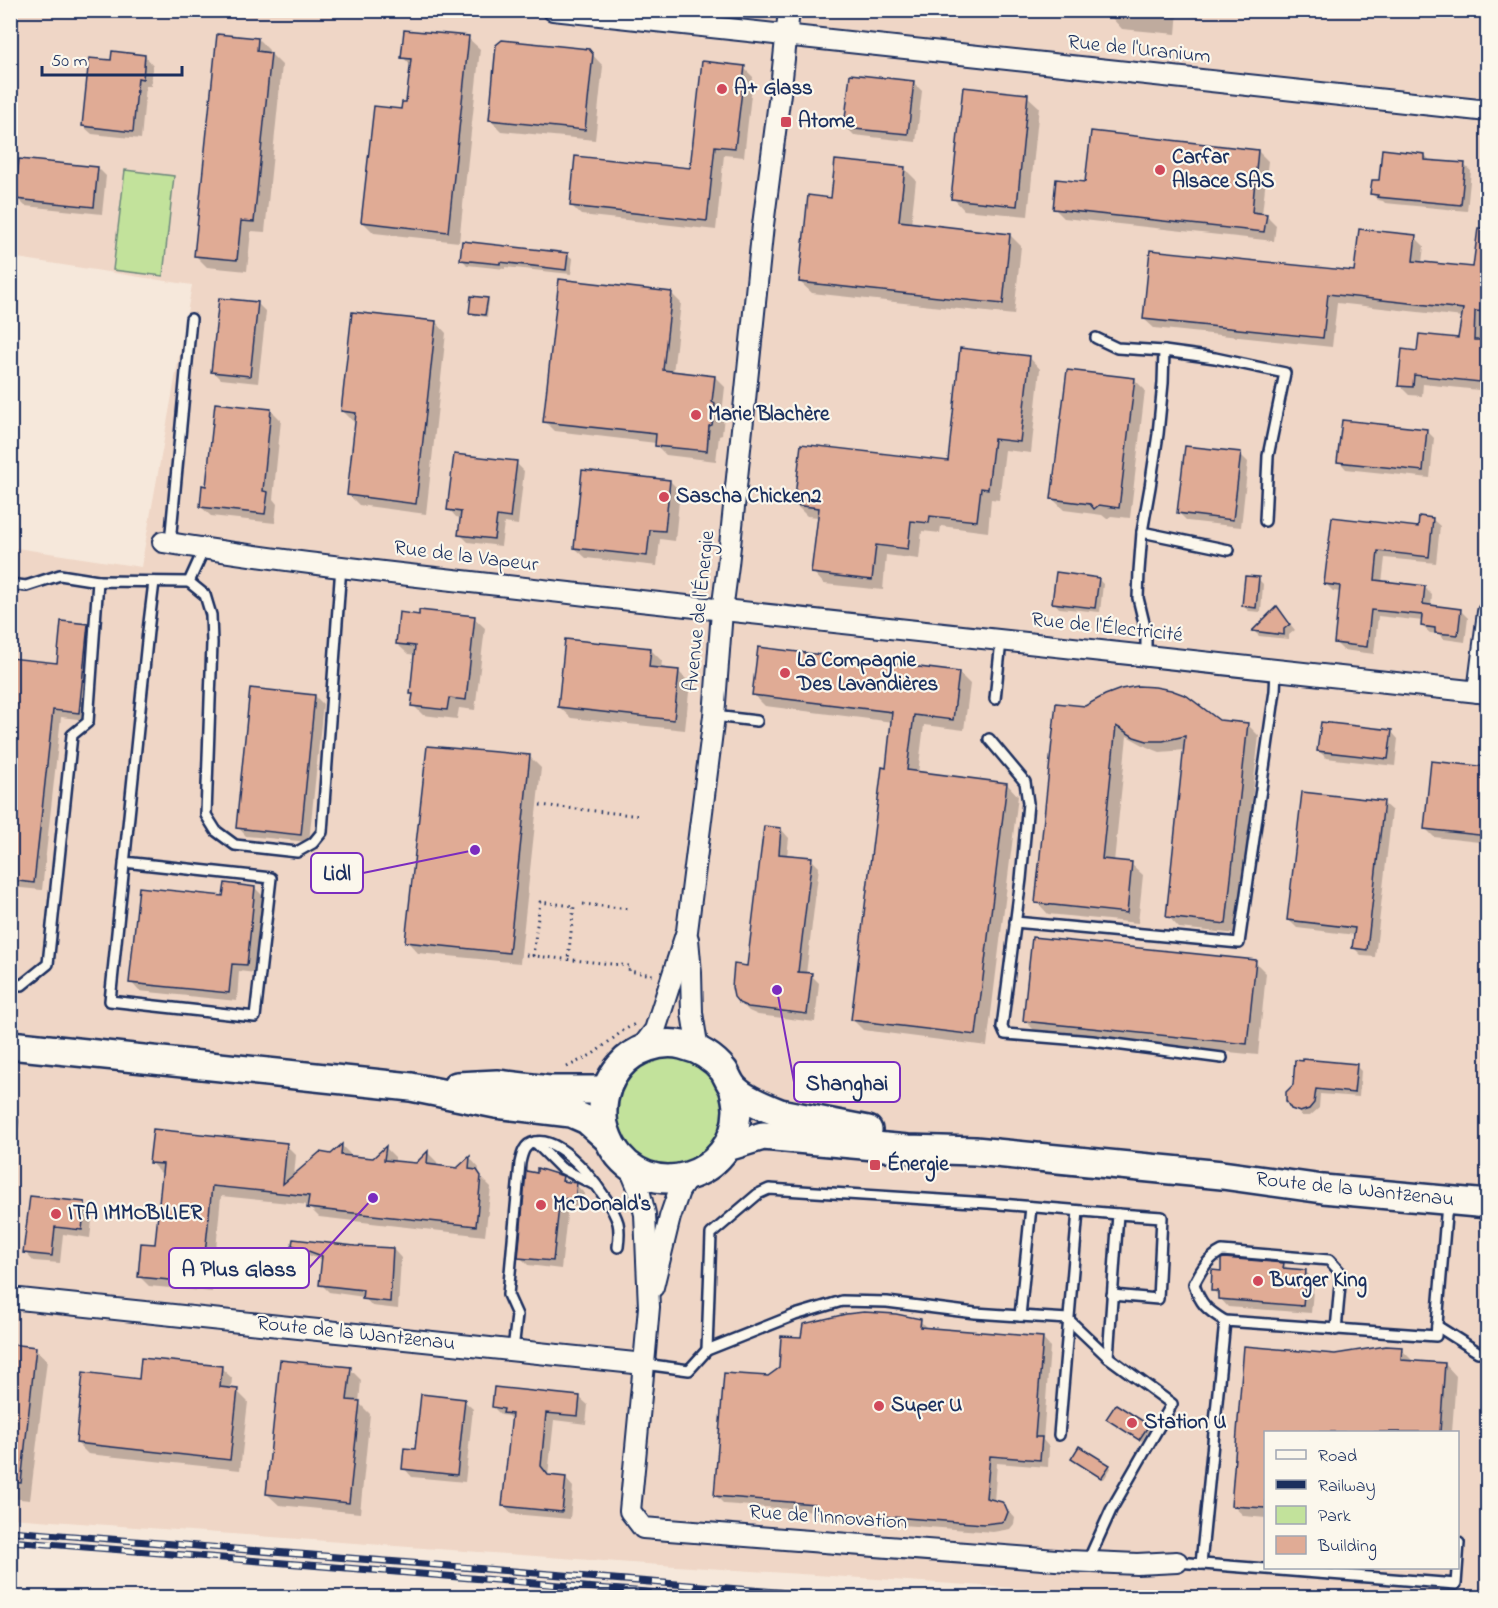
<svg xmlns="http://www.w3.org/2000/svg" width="1498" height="1608" font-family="'Indie Flower',sans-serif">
<rect width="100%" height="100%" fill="#f6e8db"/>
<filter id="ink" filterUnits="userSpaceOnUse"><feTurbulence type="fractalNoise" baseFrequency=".0167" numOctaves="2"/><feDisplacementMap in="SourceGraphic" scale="12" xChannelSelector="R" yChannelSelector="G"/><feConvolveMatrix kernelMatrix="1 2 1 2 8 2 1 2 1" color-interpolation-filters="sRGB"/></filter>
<g filter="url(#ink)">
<!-- built -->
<path fill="#efd6c6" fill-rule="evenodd" d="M11,11h1476v1586h-336l-520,-34 -620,-45 -1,-971 131,20 51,-282 -181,-28zM1266,1432h192v136h-192z"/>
<!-- green -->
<g fill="#c2e29b" stroke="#6e887c" stroke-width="1.5">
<polygon points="125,170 174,176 163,276 113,270"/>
<polygon points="660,1055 689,1059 702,1067 712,1078 719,1091 722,1105 722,1120 718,1134 710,1147 699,1157 672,1167 643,1163 613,1131 614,1088 622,1075"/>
</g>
<!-- shadow -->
<g fill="#0003">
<polygon points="1112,10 1178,10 1176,34 1122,29 1111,17"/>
<polygon points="1313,10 1347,10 1347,14"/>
<polygon points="468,38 480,49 459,242 374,233 363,222 402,111 407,104 411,66 403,57"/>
<polygon points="258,39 269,50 268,54 271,54 282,65 265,232 251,231 247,271 207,267 196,256"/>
<polygon points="588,50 603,66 595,140 501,131 490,120"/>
<polygon points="145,56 153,65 151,86 146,86 141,139 92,134 83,126 112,61"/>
<polygon points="744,68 753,77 744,157 724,155 716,230 581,215 571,205 691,170"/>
<polygon points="913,82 922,91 916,142 854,135 846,127"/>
<polygon points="1027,96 1039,107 1028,216 964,210 953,198"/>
<polygon points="1258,151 1268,161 1262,214 1266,215 1276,225 1274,241 1064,218 1054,208 1086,184"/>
<polygon points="1425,155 1431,162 1464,165 1471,171 1467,211 1385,203 1383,201 1378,200 1372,194 1380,182"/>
<polygon points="98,168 106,176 102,214 25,206 17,198"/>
<polygon points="905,169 916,180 911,224 1010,235 1021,246 1014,315 812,293 800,282 832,199"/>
<polygon points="1415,237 1424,246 1422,263 1474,269 1488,258 1488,320 1484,319 1483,341 1488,346 1488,391 1423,384 1422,396 1409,395 1399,385 1419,352 1460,340 1463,317 1337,303 1332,347 1154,328 1144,319 1355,273"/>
<polygon points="567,254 573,259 571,274 505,267 505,269 467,265 462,259"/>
<polygon points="671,293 681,303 673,373 715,377 725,387 722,414 724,416 722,435 719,436 716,461 666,455 656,445 656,443 555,431 545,421"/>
<polygon points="487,299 489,301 487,317 473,315 470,312"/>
<polygon points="258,304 266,312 258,383 221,379 213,371"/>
<polygon points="436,322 446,333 426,514 359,505 348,494 356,422 354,422 343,411"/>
<polygon points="1029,357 1040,369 1031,453 1005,450 999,500 991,499 988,532 941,526 940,533 922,531 919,559 886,555 883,590 824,584 813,572 819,517 807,516 796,505 949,463"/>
<polygon points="1134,379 1145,390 1130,518 1111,516 1107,519 1102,515 1064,510 1053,499"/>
<polygon points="271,410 281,420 273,499 277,504 275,523 211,516 201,507 208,488"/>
<polygon points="1427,431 1434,438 1430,478 1346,469 1339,461"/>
<polygon points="1240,454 1248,462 1241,527 1187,521 1179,513"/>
<polygon points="516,463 524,471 518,525 504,523 501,546 468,542 460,534 462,518 456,517 449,509"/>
<polygon points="670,481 680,491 675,541 660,539 657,566 586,558 575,548"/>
<polygon points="1333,519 1419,529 1432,519 1440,526 1436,563 1385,558 1382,583 1425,588 1432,595 1431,607 1460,610 1468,618 1465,642 1444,639 1439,634 1430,633 1422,626 1423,621 1378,616 1374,654 1343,650 1336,643 1341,592 1333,591 1326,584"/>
<polygon points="1098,579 1103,584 1100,612 1059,608 1054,602"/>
<polygon points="1258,579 1263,584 1261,612 1249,611 1243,606"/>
<polygon points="1277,608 1295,630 1289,635 1289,639 1259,636 1254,631"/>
<polygon points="474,618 485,628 475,710 459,708 457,719 423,715 413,705 414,696 411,693 416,655 408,654 397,644"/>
<polygon points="88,625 96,634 87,720 61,717 42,890 10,887 10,659 58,665"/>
<polygon points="651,650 662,661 661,669 678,671 690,683 685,730 571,718 559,707"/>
<polygon points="959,673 970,684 964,730 924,725 918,773 1007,784 1018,796 987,1046 863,1030 852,1019 893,722 765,706 754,695"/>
<polygon points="315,696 323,704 309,842 246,836 238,827"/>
<polygon points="1057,704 1247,724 1259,736 1237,934 1179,928 1168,916 1185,750 1160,752 1147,747 1127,736 1114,862 1131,864 1143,875 1138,923 1048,914 1037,902"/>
<polygon points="1391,731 1398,739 1395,766 1326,758 1319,751"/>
<polygon points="529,756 541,768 520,963 418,953 407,941"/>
<polygon points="1488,768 1488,843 1434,837 1426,829"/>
<polygon points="1383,803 1392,811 1375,957 1362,956 1354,948 1355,935 1297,928 1288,919"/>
<polygon points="781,829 789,838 787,856 811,859 819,867 806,974 811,975 819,983 815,1022 758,1015 749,1011 740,1002"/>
<polygon points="255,888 263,896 255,973 239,971 237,1001 139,991 131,982 225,897"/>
<polygon points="1255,962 1266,973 1258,1055 1036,1032 1025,1021"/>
<polygon points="1356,1066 1361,1071 1359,1097 1320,1094 1319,1108 1310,1116 1302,1116 1289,1105"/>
<polygon points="286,1145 296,1155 294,1176 331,1155 342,1146 352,1156 352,1157 374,1160 386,1148 395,1157 395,1162 416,1165 428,1153 437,1162 437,1167 458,1169 470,1158 479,1168 478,1174 491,1187 485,1236 319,1217 309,1207 309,1205 221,1196 212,1292 149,1286 139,1276 156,1246 163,1173 161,1173 151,1163"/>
<polygon points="562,1178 567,1183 576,1185 584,1193 583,1207 568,1206 561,1269 528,1265 520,1257"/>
<polygon points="31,1198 84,1203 93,1212 90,1238 63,1234 60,1263 33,1261 25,1252"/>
<polygon points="294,1245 393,1249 401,1258 398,1309 372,1306 364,1297 329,1292 321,1284 323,1260 302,1253"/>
<polygon points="1283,1264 1289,1270 1305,1271 1314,1280 1311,1313 1228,1307 1213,1290"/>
<polygon points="920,1321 929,1330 1042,1338 1050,1347 1043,1440 1049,1447 1048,1467 997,1463 994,1502 1004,1506 1015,1518 1014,1524 1010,1529 993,1532 824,1519 816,1511 724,1504 716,1496 769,1378 780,1369 803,1339"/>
<polygon points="10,1346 35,1349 47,1360 30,1500 10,1498"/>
<polygon points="1245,1348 1335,1355 1401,1349 1412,1360 1412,1362 1445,1364 1456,1376 1452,1432 1266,1432 1266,1518 1244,1516 1232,1505"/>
<polygon points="221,1368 232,1378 231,1390 237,1391 248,1402 240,1470 88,1454 77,1443 140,1380"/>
<polygon points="350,1369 361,1380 359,1403 370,1414 360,1513 279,1505 267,1494"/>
<polygon points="579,1397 588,1405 586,1424 554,1420 548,1476 565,1478 573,1487 570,1519 512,1514 504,1505 512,1420 508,1416 501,1415 493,1407"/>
<polygon points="464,1401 473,1409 465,1482 412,1477 404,1468 416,1450"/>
<polygon points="1111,1421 1148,1426 1150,1428 1142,1441"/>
<polygon points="1075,1461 1109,1466 1111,1468 1104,1479"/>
</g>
<!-- building -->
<g fill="#e0ab95" stroke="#1b2f5e" stroke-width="1.5">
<polygon points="404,30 469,36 448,232 361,222 374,106 401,109 402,102 406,102 411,59 401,58"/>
<polygon points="217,34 258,38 257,51 271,53 254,222 241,221 237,260 194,256"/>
<polygon points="502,40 589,49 593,54 585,130 489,120 496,45"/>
<polygon points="112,51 145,55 143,79 138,78 133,132 82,126 89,58 111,60"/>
<polygon points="702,61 745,66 735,148 715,146 707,221 570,206 575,156 690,168"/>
<polygon points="850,74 914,81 908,134 844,128"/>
<polygon points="963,87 1028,94 1017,206 951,199"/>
<polygon points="1091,131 1258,150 1252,212 1267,214 1264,232 1053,209 1056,179 1085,182"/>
<polygon points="1382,149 1425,154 1425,160 1465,163 1461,205 1377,197 1378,195 1370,194 1372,180 1379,180"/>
<polygon points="19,159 98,167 94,207 15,199"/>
<polygon points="835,160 905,167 899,221 1010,234 1003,304 799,282 808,195 831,198"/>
<polygon points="1478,228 1488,228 1488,312 1475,311 1474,340 1484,340 1480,382 1414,375 1413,387 1398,386 1402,349 1417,351 1419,334 1458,338 1463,309 1328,294 1323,338 1143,319 1150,250 1354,271 1359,229 1416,235 1413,261 1473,267"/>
<polygon points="462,241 568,253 566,270 500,262 500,264 460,260"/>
<polygon points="559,279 672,292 663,370 715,376 712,402 715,404 712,425 709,426 707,451 655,446 656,434 543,422"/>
<polygon points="471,296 488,298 485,315 469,313"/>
<polygon points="219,298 258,302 250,376 211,372"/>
<polygon points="352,312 436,321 416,504 347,495 356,413 341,411"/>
<polygon points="960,348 1030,356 1020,442 994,439 988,489 981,488 977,521 930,516 929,523 911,521 908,549 876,545 872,580 811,573 819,508 794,505 801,444 948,461"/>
<polygon points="1067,370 1135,378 1119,508 1099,505 1094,509 1090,504 1051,499"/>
<polygon points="215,403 271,409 263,491 268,492 265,514 200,507 202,485 206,486"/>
<polygon points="1342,420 1427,429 1423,471 1337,462"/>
<polygon points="1185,446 1241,452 1233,520 1177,513"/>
<polygon points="454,454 517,461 510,518 497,516 494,539 458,535 461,512 447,510"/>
<polygon points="582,470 670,480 665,531 650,530 647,556 574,548"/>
<polygon points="1419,516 1433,518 1429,557 1378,551 1375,580 1425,586 1423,604 1461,609 1458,635 1435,633 1435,628 1421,626 1422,615 1371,610 1367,647 1334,643 1340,586 1324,584 1332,517 1418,527"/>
<polygon points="1056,572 1099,578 1095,608 1052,603"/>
<polygon points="1245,576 1259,577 1256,608 1242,606"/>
<polygon points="1277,606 1290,624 1284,629 1284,635 1252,631"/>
<polygon points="419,610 475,616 466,700 449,698 447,710 411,706 413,694 410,694 415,646 396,644 399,612 419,615"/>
<polygon points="61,621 88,624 79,713 53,710 34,883 10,880 10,658 57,663"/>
<polygon points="565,639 651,648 649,667 679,670 674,720 558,707"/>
<polygon points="758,647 959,672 953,720 914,715 907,770 1007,783 976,1035 851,1020 882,767 886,768 892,712 752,695"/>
<polygon points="1138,686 1155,687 1171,690 1187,696 1219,720 1248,723 1226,924 1166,917 1185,736 1163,741 1147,741 1134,737 1116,726 1102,859 1132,862 1127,913 1035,903 1056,703 1085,706 1105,695 1121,689"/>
<polygon points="250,688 315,695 301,835 236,828"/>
<polygon points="1321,722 1392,730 1388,759 1317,751"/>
<polygon points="427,746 530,755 509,953 405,942"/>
<polygon points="1431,761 1488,767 1488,836 1424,829"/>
<polygon points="1302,792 1384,801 1367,950 1352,948 1355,928 1287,920"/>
<polygon points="764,826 781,828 779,854 812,857 798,972 812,973 807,1014 748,1007 739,1003 734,997 732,987 734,964 747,966"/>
<polygon points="225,883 255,887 247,965 232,964 229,993 129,983 139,887 223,896"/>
<polygon points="1032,937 1256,960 1247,1044 1023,1021"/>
<polygon points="1303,1059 1357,1064 1354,1093 1316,1089 1314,1103 1309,1109 1300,1112 1291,1109 1286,1101 1286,1092 1293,1085 1295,1060 1303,1061"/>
<polygon points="153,1129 287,1143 283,1184 320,1152 331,1154 342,1144 341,1155 373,1158 386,1146 384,1160 416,1163 428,1151 427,1164 457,1168 470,1156 469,1169 477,1170 481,1176 476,1226 307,1208 309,1196 212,1186 202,1283 138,1277 141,1243 155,1244 163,1164 149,1163"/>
<polygon points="537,1168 563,1176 562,1181 577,1183 575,1200 560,1198 553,1261 518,1258 526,1171 537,1173"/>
<polygon points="30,1196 85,1202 82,1230 55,1227 52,1256 23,1253"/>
<polygon points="293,1239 355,1246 393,1248 390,1302 362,1299 363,1290 319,1285 322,1256 292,1245"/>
<polygon points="1224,1258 1284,1263 1283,1268 1306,1270 1303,1306 1218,1299 1218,1291 1211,1291 1212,1270 1221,1271 1221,1259"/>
<polygon points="864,1312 896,1314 921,1319 920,1327 1043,1337 1035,1437 1042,1437 1040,1460 990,1456 986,1498 1002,1502 1005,1505 1008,1512 1005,1520 1001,1522 984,1524 814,1511 815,1504 714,1496 724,1373 768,1376 779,1368 781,1336 801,1337 803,1324 846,1314"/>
<polygon points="10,1344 36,1347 21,1483 10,1482"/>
<polygon points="1244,1346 1335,1354 1386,1346 1402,1347 1401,1360 1445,1363 1440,1432 1266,1432 1266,1508 1231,1506"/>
<polygon points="141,1358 222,1366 220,1387 238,1389 230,1460 76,1443 83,1372 139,1379"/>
<polygon points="280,1360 351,1367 347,1400 360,1401 349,1503 266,1494"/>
<polygon points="494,1387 580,1396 578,1416 546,1413 541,1466 548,1475 566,1477 562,1512 502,1506 512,1414 503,1413 504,1409 492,1407"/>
<polygon points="421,1394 465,1399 457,1475 402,1469 404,1448 415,1449"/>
<polygon points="1116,1404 1149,1425 1139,1440 1106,1419"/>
<polygon points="1079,1446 1110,1465 1101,1478 1071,1459"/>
</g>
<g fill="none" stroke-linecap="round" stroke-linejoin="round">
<defs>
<g id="service">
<polyline points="1096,338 1117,348 1164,351 1163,383 1158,434 1150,487 1142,532 1139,571 1138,598 1146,631 1146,656"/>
<polyline points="1164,351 1215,358 1285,373 1268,456 1265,521"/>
<polyline points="1142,532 1229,550"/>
<polyline points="174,544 171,532 191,319"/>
<polyline points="189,582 205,595 211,615 212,643 206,815 216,831 235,845 297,852 313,843 322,832 341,566"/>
<polyline points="10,584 26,586 60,575 98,581"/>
<polyline points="995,699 1001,641"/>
<polyline points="714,716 757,721"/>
<polyline points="989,739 1025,782 1028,803 1021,879 1002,1027 1005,1034 1092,1041 1222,1058"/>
<polyline points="124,862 271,878 255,1017 110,1001 148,631 154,582"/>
<polyline points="1015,922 1239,943 1275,691 1276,670"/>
<polyline points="10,984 22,985 48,964 72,735 88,722 98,581 189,582 204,549"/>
<polyline points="10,1116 12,1121 10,1137"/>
<polyline points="535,1142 561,1168 593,1184"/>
<polyline points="1112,1295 1158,1299 1162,1217 1118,1214"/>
<polyline points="1020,1316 1068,1319 1108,1357 1172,1404 1111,1510 1088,1561"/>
<path d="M1225,1321c-18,-11 -25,-17 -31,-37 7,-14 14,-26 28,-33l107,9 12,13 -5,57"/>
<polyline points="1437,1326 1478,1352"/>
<path d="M513,1350l4,-35 -9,-20 12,-132c2,-9 4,-19 15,-21 29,-7 76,57 83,81 2,8 1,16 0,24"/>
<polyline points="707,1350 711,1234 758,1194 769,1189 988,1203 1118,1214 1108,1357"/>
<polyline points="644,1364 689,1370 707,1350 795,1315 842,1301 887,1302 975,1313 1020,1316 1031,1207"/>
<polyline points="1059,1435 1078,1211"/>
<polyline points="1177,1562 1456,1584 1459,1543"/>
<polyline points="1201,1564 1225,1321 1436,1336 1447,1204"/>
</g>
<g id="minor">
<polyline points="553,10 1488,111"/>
<path d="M163,542c152,25 306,39 459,57 288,33 577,63 866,94"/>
<polyline points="1478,692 1488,612"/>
<polyline points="688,939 691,973 692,1013 698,1050"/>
<polyline points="639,1051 655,1030 687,931 714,716 722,611 728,565 763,225 782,78 789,10"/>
<polyline points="653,1287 670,1217 679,1191 689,1176"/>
<polyline points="10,1298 644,1364 649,1307 645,1214 639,1190 629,1166"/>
<polyline points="644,1364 630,1511 643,1528 1069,1561 1137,1564 1177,1562"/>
</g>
<g id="secondary">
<polyline points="10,1045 411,1087 496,1104 571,1113 587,1120 607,1138"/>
<polyline points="457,1086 497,1084 549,1090 605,1090"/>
<path d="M733,1087c2,7 4,15 4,23 -1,68 -89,96 -125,36 -5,-10 -9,-19 -9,-30 -1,-19 5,-36 17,-50 14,-17 41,-26 62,-21 17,4 31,12 42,26 3,5 5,11 9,16 9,11 34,21 47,26l88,17"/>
<polyline points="727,1147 763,1136 908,1149 975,1151 1222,1175 1323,1189 1488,1204"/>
</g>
</defs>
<!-- service casing -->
<use href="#service" stroke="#1b2f5e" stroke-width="14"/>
<!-- minor casing -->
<use href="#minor" stroke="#1b2f5e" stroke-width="24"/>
<!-- secondary casing -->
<use href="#secondary" stroke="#1b2f5e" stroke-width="32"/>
<!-- path -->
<g stroke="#1b2f5e" stroke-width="3" stroke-dasharray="1.5 4.5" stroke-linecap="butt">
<polyline points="540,805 641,816"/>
<polyline points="583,904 630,909"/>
<polyline points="526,955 630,966 629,971 653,975"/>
<polyline points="533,956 540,902 574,906 568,959"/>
<polyline points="567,1067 593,1054 624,1030 635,1024"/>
</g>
<!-- service -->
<use href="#service" stroke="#fbf7ec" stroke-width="9"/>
<!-- minor -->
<use href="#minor" stroke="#fbf7ec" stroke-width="20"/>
<!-- secondary -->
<use href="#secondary" stroke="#fbf7ec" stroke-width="27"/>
<defs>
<g id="rail">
<polyline points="10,1531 851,1598"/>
<polyline points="10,1541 721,1598"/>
</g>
</defs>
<!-- rail casing -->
<use href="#rail" stroke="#1b2f5e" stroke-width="7"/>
<!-- rail -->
<use href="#rail" stroke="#fbf7ec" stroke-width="4.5" stroke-dasharray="14" stroke-linecap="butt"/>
</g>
</g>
<!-- markers -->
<g fill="#d1495b" stroke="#fbf7ec" stroke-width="2">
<circle cx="722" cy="89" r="6"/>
<rect x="780" y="116" width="12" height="12" rx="3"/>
<circle cx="1160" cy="170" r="6"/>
<circle cx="696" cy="415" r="6"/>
<circle cx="664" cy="497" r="6"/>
<circle cx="785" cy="673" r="6"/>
<rect x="869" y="1159" width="12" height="12" rx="3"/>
<circle cx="541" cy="1205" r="6"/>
<circle cx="56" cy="1214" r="6"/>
<circle cx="1258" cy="1281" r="6"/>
<circle cx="879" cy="1406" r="6"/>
<circle cx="1132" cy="1423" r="6"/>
</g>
<g text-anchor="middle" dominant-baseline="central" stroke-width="4.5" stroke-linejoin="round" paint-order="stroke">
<!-- street labels -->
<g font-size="21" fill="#1b2f5e" stroke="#fbf7ec">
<text transform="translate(1139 50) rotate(6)">Rue de l'Uranium</text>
<text transform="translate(466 557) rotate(7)">Rue de la Vapeur</text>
<text transform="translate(700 611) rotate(-84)">Avenue de l'Énergie</text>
<text transform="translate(1107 628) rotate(6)">Rue de l'Électricité</text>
<text transform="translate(1355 1190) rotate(6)">Route de la Wantzenau</text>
<text transform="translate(356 1334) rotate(6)">Route de la Wantzenau</text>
<text transform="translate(828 1518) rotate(4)">Rue de l'Innovation</text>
</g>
<!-- poi labels -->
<g font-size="21" font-weight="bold" fill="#1b2f5e" stroke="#fbf7ec" text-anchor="start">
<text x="734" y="89">A+ Glass</text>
<text x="798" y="122">Atome</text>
<text x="1172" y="158">Carfar<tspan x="1172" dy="24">Alsace SAS</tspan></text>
<text x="708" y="415">Marie Blachère</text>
<text x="676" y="497">Sascha Chicken2</text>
<text x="797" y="661">La Compagnie<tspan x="797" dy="24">Des Lavandières</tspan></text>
<text x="887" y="1165">Énergie</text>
<text x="553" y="1205">McDonald's</text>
<text x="68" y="1214">ITA IMMOBILIER</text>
<text x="1270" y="1281">Burger King</text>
<text x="891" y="1406">Super U</text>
<text x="1144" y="1423">Station U</text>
</g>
</g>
<!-- callouts -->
<path fill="none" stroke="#7b2cbf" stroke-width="2" d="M475 850L363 873M777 990L794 1082M373 1198L309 1268"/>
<g fill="#7b2cbf" stroke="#fbf7ec" stroke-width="2">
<circle cx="475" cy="850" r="6"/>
<circle cx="777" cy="990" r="6"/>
<circle cx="373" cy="1198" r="6"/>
</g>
<g fill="#fbf7ec" stroke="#7b2cbf" stroke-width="2">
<rect x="311" y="853" width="52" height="40" rx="6"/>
<rect x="794" y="1062" width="106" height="40" rx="6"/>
<rect x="169" y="1248" width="140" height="40" rx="6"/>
</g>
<g font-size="22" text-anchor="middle" font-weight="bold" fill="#1b2f5e">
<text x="337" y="880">Lidl</text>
<text x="847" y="1090">Shanghai</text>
<text x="239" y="1276">A Plus Glass</text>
</g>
<!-- margin -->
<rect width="1498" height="1608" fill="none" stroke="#fbf7ec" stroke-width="36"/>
<rect x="18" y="18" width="1462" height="1572" fill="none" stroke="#1b2f5e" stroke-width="2" filter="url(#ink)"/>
<!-- legend -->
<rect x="1264" y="1431" width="195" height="138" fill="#fbf7ec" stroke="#a1a7b3" stroke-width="1.5"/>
<rect x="1276" y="1450" width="30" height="9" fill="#fbf7ec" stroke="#a1a7b3" stroke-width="1.5"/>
<text x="1318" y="1461" font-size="18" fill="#1b2f5e">Road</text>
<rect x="1276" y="1480" width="30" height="9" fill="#1b2f5e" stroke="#a1a7b3" stroke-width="1.5"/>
<text x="1318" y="1491" font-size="18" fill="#1b2f5e">Railway</text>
<rect x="1276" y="1506" width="30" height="18" fill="#c2e29b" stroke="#a1a7b3" stroke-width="1.5"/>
<text x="1318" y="1521" font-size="18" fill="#1b2f5e">Park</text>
<rect x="1276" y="1536" width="30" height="18" fill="#e0ab95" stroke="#a1a7b3" stroke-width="1.5"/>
<text x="1318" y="1551" font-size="18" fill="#1b2f5e">Building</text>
<!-- scale -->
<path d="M42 66v9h140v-9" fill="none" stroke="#1b2f5e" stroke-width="3"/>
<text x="51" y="66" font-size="18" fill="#1b2f5e" stroke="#fbf7ec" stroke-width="4.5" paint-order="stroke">50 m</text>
</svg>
